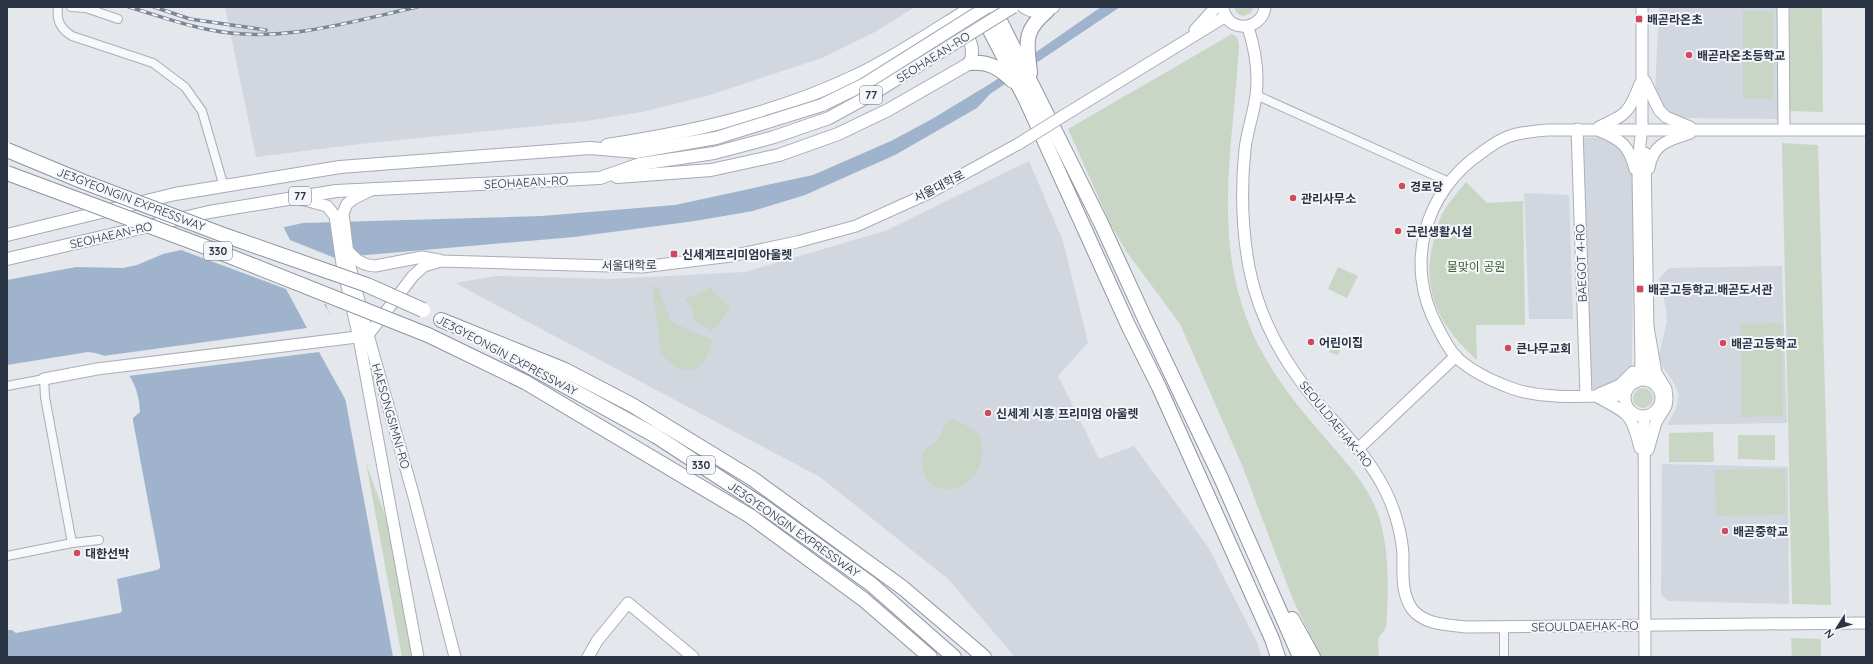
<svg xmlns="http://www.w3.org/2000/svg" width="1873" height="664" font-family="Quicksand,'Noto Sans KR',sans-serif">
<rect width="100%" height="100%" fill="#e4e7ec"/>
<!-- built -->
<g fill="#d2d6de">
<polygon points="225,7 915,7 875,32 822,58 710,95 642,112 587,121 360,144 256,157"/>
<polygon points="1659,7 1778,7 1779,119 1685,118 1668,115 1655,93"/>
<polygon points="1620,137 1634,154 1632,365 1631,372 1612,388 1589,389 1584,138"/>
<polygon points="1029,161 1063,241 1088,343 1058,376 1099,459 1134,446 1208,547 1258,644 1261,657 1015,657 948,579 820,477 455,283 496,276 610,279 745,272 885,231"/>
<polygon points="1524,193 1569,195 1573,319 1529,319"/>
<polygon points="1782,266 1787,423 1667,425 1676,409 1679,394 1672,380 1662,366 1659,356 1667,321 1666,309 1659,279 1669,268"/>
<polygon points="1662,464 1788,467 1789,604 1668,601 1661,595"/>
</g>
<!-- green -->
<g fill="#c9d6c5">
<polygon points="1234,7 1254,7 1251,13 1243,16 1237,13"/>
<polygon points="1790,7 1822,7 1823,112 1790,111"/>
<rect x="1743" y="11" width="30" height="88"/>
<path d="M1232,34l5,3 2,7c-4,85 -24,174 2,258 14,47 42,87 74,124 25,31 56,58 66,98 8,30 8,71 5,102 -1,6 -5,7 -7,11 -2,5 0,15 0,20h-58l-28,-57 -51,-135 -62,-141 -54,-73 -16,-28 -42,-94z"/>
<polygon points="1782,143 1818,145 1831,605 1792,604"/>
<path d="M1466,182l21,21 36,-2 2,124h-49l1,35c-37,-33 -57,-69 -43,-120 2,-8 4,-18 8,-26 7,-12 16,-22 24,-32z"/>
<polygon points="1338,267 1358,276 1347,298 1328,289"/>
<path d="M658,286l13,36 42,18c-3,8 -5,17 -11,24 -13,15 -33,1 -41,-12l-9,-65z"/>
<polygon points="710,287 730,308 718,326 711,331 693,320 695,313 685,300 691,295 694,297"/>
<polygon points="1782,323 1783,416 1742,417 1740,324"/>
<polygon points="1341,343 1343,345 1338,355 1329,352 1331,345"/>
<circle cx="1643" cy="398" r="10"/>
<path d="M952,418c7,5 21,9 26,16 5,6 5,17 4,24 -12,47 -69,39 -59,-7l14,-10 10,-20z"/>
<polygon points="1713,432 1714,462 1669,462 1669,433"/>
<polygon points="1738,435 1775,435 1775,460 1738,459"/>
<polygon points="366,463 386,518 413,657 402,657"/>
<polygon points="1785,469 1786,515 1716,516 1715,470"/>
<polygon points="1791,638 1821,639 1821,657 1792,657"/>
</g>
<!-- water -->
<path fill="#9fb4cc" d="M1101,7h19l-130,87 -13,14 -82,47 -90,40 -52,16 -58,10 -121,16 -254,22 7,49 4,8 -1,7 -13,8 -4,10 27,29 53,287h-386v-27h5l4,3 104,-20 2,-2 -5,-32 40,-9 3,-2v-3l-27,-144v-3l7,-6c-1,-32 -19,-57 -52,-60l-81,13v-85l69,-13 47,1 14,-3 26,-11 140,-31 238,-7 134,-11 138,-30 78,-34 41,-22 61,-37z"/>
<!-- pier -->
<polygon fill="#e4e7ec" points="283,226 290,240 340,260 322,261 328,305 324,304 333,319 328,331 317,333 315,342 316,344 332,347 338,350 349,406 319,352 128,376 119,365 103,356 307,328 286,289 181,250"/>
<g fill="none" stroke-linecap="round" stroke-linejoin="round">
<defs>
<g id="street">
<path d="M58,7c-2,14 3,22 14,29l81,27 32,24 17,24 22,76"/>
<polyline points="71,7 86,8 118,19"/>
<polyline points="1256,95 1449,182"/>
<polyline points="7,386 44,379 45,397 72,543"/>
<polyline points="7,556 72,543 99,540"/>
<polyline points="1504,627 1504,657"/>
</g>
<g id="secondary">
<path d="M1223,7c2,26 39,25 42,0"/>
<polyline points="1783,7 1784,129"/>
<path d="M1248,27c7,22 11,45 8,68 -2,18 -9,36 -11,54 -4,38 -3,80 4,118 9,47 33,92 63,129 27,33 55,57 74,96 9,18 16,43 17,63 0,18 -2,38 9,54 12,16 37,16 55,18l399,-4"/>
<polyline points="1195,30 1216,7"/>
<polyline points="1645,81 1659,110 1666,117 1690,127"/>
<polyline points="1063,116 1226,16"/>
<path d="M1599,127c27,-12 30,-14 41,-43"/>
<polyline points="1577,129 1586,396"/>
<path d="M1600,131c22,9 29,15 35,38"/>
<polyline points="1645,153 1648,334"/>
<path d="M1649,168c4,-25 20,-28 41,-35"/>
<polyline points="373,189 353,199 347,204 343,213 349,263 368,335 414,497 455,657"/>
<polyline points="297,198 327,206 335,216 342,264 359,338 418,657"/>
<path d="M348,251c8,9 14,14 27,15l47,-9 17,3"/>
<polyline points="368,335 413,276 424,266 441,261 642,267 731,256 797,242 856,226 929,193 1020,143"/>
<polyline points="1648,353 1648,368 1654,383"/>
<polyline points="44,379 97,369 365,336"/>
<circle cx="1643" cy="398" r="18"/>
<polyline points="1636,382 1640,374 1641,361 1638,173 1640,144 1642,129 1642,7"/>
<polyline points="1599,394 1620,385 1633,372"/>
<path d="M1625,395c-33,1 -83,5 -114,-7 -19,-7 -40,-17 -55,-31 -8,-9 -14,-21 -19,-31 -33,-61 -13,-134 44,-173 8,-6 19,-14 29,-17 12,-4 25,-5 38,-6h318"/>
<path d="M1596,396c32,18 35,15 44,52"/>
<polyline points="1644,416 1645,657"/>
<polyline points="1359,448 1456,356"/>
<polyline points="1648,450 1656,422 1666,406 1667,399 1666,389 1656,373 1648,327"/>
<polyline points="588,657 597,641 628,603 693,657"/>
</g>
<g id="primary">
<path d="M1024,7c9,6 20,6 29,0"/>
<path d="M607,145c86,-13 171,-32 250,-70 38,-18 79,-46 115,-68"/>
<path d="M617,177l94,-7 68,-15 59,-21 50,-24 82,-47c7,-20 -6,-37 -25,-39"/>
<polyline points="7,235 175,194 340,167 590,148 636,152 716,138"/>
<polyline points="7,259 209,212 336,191 600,178 640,164 714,153"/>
</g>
<g id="highway">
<polyline points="978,7 1026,100 1128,325 1159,387 1272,639 1278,657"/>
<polyline points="993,7 1101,223 1145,319 1221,478 1300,657"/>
<path d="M970,63c19,-2 29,5 43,18"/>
<path d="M1030,73c-3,-30 -8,-41 17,-62"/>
<polyline points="441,320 565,370 632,405 753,479 903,588 984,657"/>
<polyline points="428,335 525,382 750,516 863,599 930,657"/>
<polyline points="507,354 656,436 760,504 871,584 954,657"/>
<polyline points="1292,619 1313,657"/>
</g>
</defs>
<!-- street casing -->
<use href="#street" stroke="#a9aeb7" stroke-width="10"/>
<!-- secondary casing -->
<use href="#secondary" stroke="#a9aeb7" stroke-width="13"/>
<!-- primary casing -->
<use href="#primary" stroke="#a3abb8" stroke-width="14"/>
<!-- highway casing -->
<use href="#highway" stroke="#8b94a3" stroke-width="16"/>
<!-- street -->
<use href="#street" stroke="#f7f8fa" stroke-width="8"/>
<!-- secondary -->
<use href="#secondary" stroke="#fff" stroke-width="11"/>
<!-- primary -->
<use href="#primary" stroke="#fff" stroke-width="12"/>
<!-- highway -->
<use href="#highway" stroke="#fff" stroke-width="14"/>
<defs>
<g id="rail">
<path d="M129,7c27,8 54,18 82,23 70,14 138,-8 206,-23"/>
<polyline points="154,7 190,19 266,30"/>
</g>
</defs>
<!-- rail casing -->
<use href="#rail" stroke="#7d8696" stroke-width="3.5"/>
<!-- rail -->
<use href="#rail" stroke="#f4f6f9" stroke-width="2" stroke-dasharray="6" stroke-linecap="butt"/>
<defs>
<polyline id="secondary-bridge" points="1020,143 1063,116"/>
<g id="primary-bridge">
<polyline points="716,138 822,105 863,85 987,7"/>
<polyline points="714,153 774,137 829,118 871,95 1013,7"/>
</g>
<g id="highway-bridge">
<polyline points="7,150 84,182 221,234 367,285 423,310"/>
<polyline points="7,173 214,250 428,335"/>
</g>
</defs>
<!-- secondary-bridge casing -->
<use href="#secondary-bridge" stroke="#a9aeb7" stroke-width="13" stroke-linecap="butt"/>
<!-- primary-bridge casing -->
<use href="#primary-bridge" stroke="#a3abb8" stroke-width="14" stroke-linecap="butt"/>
<!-- highway-bridge casing -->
<use href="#highway-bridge" stroke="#8b94a3" stroke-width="16" stroke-linecap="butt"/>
<!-- secondary-bridge -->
<use href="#secondary-bridge" stroke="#fff" stroke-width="11"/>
<!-- primary-bridge -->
<use href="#primary-bridge" stroke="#fff" stroke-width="12"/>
<!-- highway-bridge -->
<use href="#highway-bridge" stroke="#fff" stroke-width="14"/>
</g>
<!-- markers -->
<g fill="#d1495b" stroke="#f4f6f9" stroke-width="1.5">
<rect x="1635" y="15" width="8" height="8" rx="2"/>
<circle cx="1689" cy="55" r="4"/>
<circle cx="1402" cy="186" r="4"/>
<circle cx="1293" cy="198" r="4"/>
<circle cx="1398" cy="231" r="4"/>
<rect x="670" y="250" width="8" height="8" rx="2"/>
<rect x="1636" y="285" width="8" height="8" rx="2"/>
<circle cx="1311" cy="342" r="4"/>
<circle cx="1723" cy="343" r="4"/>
<circle cx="1508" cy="348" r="4"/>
<circle cx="988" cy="413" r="4"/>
<circle cx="1725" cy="531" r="4"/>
<circle cx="77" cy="553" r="4"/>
</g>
<g text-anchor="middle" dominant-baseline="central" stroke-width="4" stroke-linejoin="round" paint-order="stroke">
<!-- shield labels -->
<g fill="#f4f6f9" stroke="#676e7b" stroke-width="1">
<rect x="860" y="86" width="22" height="18" rx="3"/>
<rect x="289" y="187" width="22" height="18" rx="3"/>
<rect x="204" y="242" width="28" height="18" rx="3"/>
<rect x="687" y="456" width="28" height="18" rx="3"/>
</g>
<g font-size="11" font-weight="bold" fill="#2b3445">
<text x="871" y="95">77</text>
<text x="300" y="196">77</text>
<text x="218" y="251">330</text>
<text x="701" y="465">330</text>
</g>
<!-- poi labels -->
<g font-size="12" font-weight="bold" fill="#2b3445" stroke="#f4f6f9" text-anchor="start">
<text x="1647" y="19">배곧라온초</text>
<text x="1697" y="55">배곧라온초등학교</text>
<text x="1410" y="186">경로당</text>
<text x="1301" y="198">관리사무소</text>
<text x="1406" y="231">근린생활시설</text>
<text x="682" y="254">신세계프리미엄아울렛</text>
<text x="1648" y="289">배곧고등학교.배곧도서관</text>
<text x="1319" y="342">어린이집</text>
<text x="1731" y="343">배곧고등학교</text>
<text x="1516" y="348">큰나무교회</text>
<text x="996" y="413">신세계 시흥 프리미엄 아울렛</text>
<text x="1733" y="531">배곧중학교</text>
<text x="85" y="553">대한선박</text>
</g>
<!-- street labels -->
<g font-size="12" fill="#2b3445" stroke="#f4f6f9">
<text transform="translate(933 57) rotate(-32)">SEOHAEAN-RO</text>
<text transform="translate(526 182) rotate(-3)">SEOHAEAN-RO</text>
<text transform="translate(939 186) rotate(-27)">서울대학로</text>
<text transform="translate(131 199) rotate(21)">JE3GYEONGIN EXPRESSWAY</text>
<text transform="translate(111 235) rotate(-13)">SEOHAEAN-RO</text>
<text transform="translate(1581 263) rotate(-92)">BAEGOT 4-RO</text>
<text transform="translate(629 265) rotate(-1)">서울대학로</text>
<text transform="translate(507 355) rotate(28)">JE3GYEONGIN EXPRESSWAY</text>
<text transform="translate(391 416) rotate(74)">HAESONGSIMNI-RO</text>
<text transform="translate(1336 424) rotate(51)">SEOULDAEHAK-RO</text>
<text transform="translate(794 529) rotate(35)">JE3GYEONGIN EXPRESSWAY</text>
<text transform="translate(1585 626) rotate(-1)">SEOULDAEHAK-RO</text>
</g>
<!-- park labels -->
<g font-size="12" fill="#3f6138" stroke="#f4f6f9">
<text x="1476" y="266">물맞이 공원</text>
</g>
</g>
<!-- border -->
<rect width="1873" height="664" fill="none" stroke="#2b3445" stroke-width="16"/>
<!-- north arrow -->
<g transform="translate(1837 628) rotate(233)" stroke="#f4f6f9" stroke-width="3" paint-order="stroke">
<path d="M0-3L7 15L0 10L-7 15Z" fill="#2b3445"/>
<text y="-6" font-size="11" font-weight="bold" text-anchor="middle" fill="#2b3445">N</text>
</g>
</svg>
